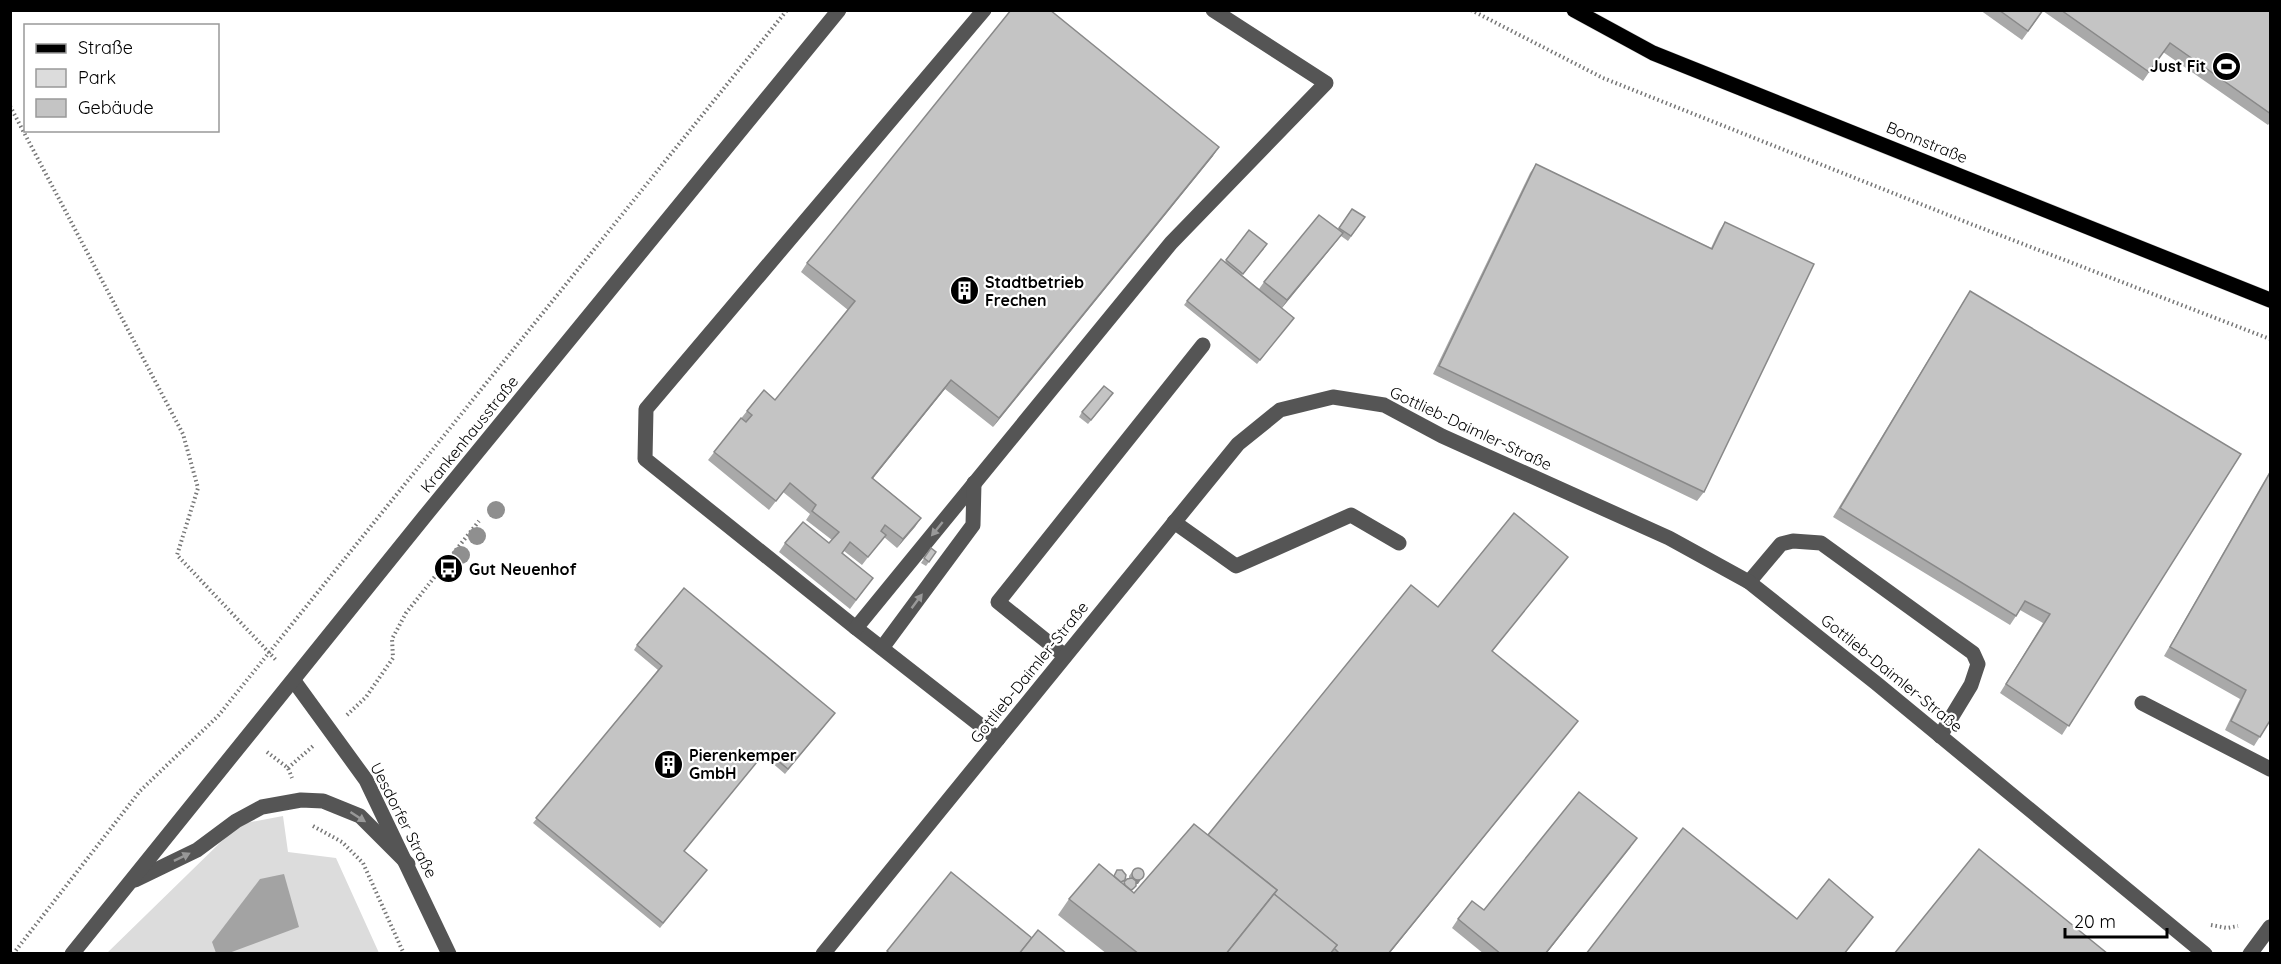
<svg xmlns="http://www.w3.org/2000/svg" width="2281" height="964" font-family="Quicksand,sans-serif">
<rect width="100%" height="100%" fill="#fff"/>
<!-- green -->
<polygon fill="#dcdcdc" points="283,816 288,852 336,858 379,953 106,954 229,834 246,823"/>
<!-- water -->
<polygon fill="#a3a3a3" points="284,874 299,927 229,953 216,953 212,942 260,879"/>
<g fill="none" stroke-linecap="round" stroke-linejoin="round">
<defs>
<polyline id="major" points="1574,10 1653,53 2270,300"/>
</defs>
<!-- major casing -->
<use href="#major" stroke="#dbdbdb" stroke-width="16"/>
<!-- path -->
<g stroke="#777" stroke-width="4" stroke-dasharray="1.5 3" stroke-linecap="butt">
<polyline points="1471,10 1603,78 1971,224 2270,339"/>
<polyline points="10,106 183,434 198,488 177,555 276,660"/>
<polyline points="347,715 366,697 393,658 392,639 406,613 479,521"/>
<polyline points="267,752 288,768 292,778"/>
<polyline points="288,768 313,746"/>
<polyline points="313,826 342,842 363,863 404,954"/>
<polyline points="2211,925 2227,928 2238,926"/>
<polyline points="13,954 140,791 218,716 787,10"/>
</g>
<!-- minor -->
<g stroke="#555" stroke-width="15">
<polyline points="984,10 646,409 645,459 856,628 998,739"/>
<polyline points="1174,522 1236,566 1351,515 1399,543"/>
<polyline points="1749,582 1781,544 1793,541 1821,543 1973,653 1978,664 1971,685 1940,736"/>
<polyline points="856,628 1171,243 1326,83 1213,10"/>
<polyline points="882,648 973,525 974,483"/>
<polyline points="1065,656 998,602 1203,345"/>
<polyline points="294,681 366,780 449,954"/>
<polyline points="2142,703 2270,769"/>
<polyline points="135,880 197,850 236,821 262,807 301,800 323,801 360,816 408,864"/>
<polyline points="72,954 425,516 839,10"/>
<polyline points="823,954 1238,444 1280,410 1333,397 1384,405 1442,436 1669,538 1749,582 1876,683 2205,954"/>
<polyline points="2250,954 2270,927"/>
</g>
<!-- major -->
<use href="#major" stroke="#000" stroke-width="15"/>
</g>
<!-- trees -->
<g fill="#8f8f8f">
<circle cx="496" cy="510" r="9"/>
<circle cx="477" cy="536" r="9"/>
<circle cx="461" cy="555" r="9"/>
</g>
<!-- wall -->
<g fill="#a9a9a9">
<polygon points="1980,10 2271,10 2271,121 2268,125 2163,52 2143,81 2043,11 2022,40"/>
<polygon points="1213,156 993,427 945,389 873,478 921,518 897,548 884,537 862,565 844,551 842,554 873,578 850,609 779,552 785,543 829,543 832,540 806,520 810,514 783,492 769,510 708,460 747,411 775,400 848,310 801,272 807,263"/>
<polygon points="1536,164 1711,248 1719,231 1725,222 1704,492 1697,501 1433,374 1530,173"/>
<polygon points="1352,209 1365,217 1348,241 1341,236 1282,308 1294,318 1257,364 1184,305 1187,301 1225,262 1249,230 1264,249 1242,275 1259,289 1264,282 1338,229"/>
<polygon points="1970,291 2241,454 2062,735 2000,693 2043,623 2020,610 2010,625 1833,517"/>
<polygon points="1110,398 1088,424 1079,417 1082,412"/>
<polygon points="2271,469 2271,719 2254,746 2225,730 2240,699 2164,656"/>
<polygon points="931,548 936,552 926,566 921,563"/>
<polygon points="1561,565 1492,651 1571,729 1389,954 1107,954 1058,915 1069,899 1113,876 1125,880 1122,883 1123,884 1127,879 1129,878 1129,876 1135,868 1138,884 1136,884 1132,891 1134,893 1208,835 1438,607"/>
<polygon points="637,645 835,713 785,774 763,755 684,851 707,870 660,928 533,823 658,670 634,650"/>
<polygon points="1631,847 1546,954 1484,954 1452,928 1458,919 1484,910"/>
</g>
<!-- shaded-wall -->
<g fill="#898989">
<polygon points="1219,147 1213,156 993,427 999,418"/>
<polygon points="1343,233 1336,242 1281,309 1287,300"/>
<polygon points="951,380 945,389 866,487 872,478"/>
<polygon points="921,518 915,527 897,548 903,539"/>
<polygon points="1568,557 1561,565 1485,659 1492,651"/>
<polygon points="1578,721 1389,954 1388,954"/>
<polygon points="1637,838 1546,954 1545,954"/>
<polygon points="1144,875 1138,884 1133,884 1137,879"/>
</g>
<!-- building -->
<g fill="#c4c4c4" stroke="#898989" stroke-width="1.5">
<polygon points="1011,10 1050,10 1219,147 999,418 951,380 872,478 921,518 903,539 885,525 881,531 886,535 868,557 850,542 842,553 873,578 856,600 785,543 803,522 829,543 839,532 812,511 816,505 790,483 776,501 714,452 741,418 746,422 752,415 747,411 764,390 775,400 855,301 807,263"/>
<polygon points="1999,10 2043,10 2028,31"/>
<polygon points="2061,10 2271,10 2271,114 2170,43 2149,72"/>
<polygon points="1536,164 1712,249 1725,222 1814,264 1704,492 1439,366"/>
<polygon points="1352,209 1365,217 1351,236 1339,228"/>
<polygon points="1319,215 1343,233 1287,300 1264,282"/>
<polygon points="1249,230 1267,244 1243,274 1226,260"/>
<polygon points="1221,259 1294,318 1260,360 1187,301"/>
<polygon points="1970,291 2241,454 2069,726 2006,684 2050,614 2025,601 2016,616 1840,508"/>
<polygon points="1104,386 1113,393 1091,420 1082,412"/>
<polygon points="2271,471 2271,719 2260,737 2231,721 2246,690 2170,647"/>
<polygon points="1514,513 1568,557 1492,651 1578,721 1388,954 1340,954 1334,948 1337,945 1274,894 1277,890 1208,835 1411,585 1438,607"/>
<polygon points="931,548 936,552 929,562 924,558"/>
<polygon points="684,588 835,713 788,769 766,751 684,851 707,870 663,923 536,818 662,666 637,645"/>
<polygon points="1579,792 1637,838 1545,954 1501,954 1458,919 1472,901 1484,910"/>
<polygon points="1194,824 1277,890 1226,954 1139,954 1069,899 1099,864 1134,893"/>
<polygon points="1683,828 1797,919 1829,879 1873,917 1844,954 1586,954"/>
<polygon points="1979,849 2108,954 1894,954"/>
<circle cx="1138" cy="874" r="6"/>
<polygon points="1117,870 1122,870 1126,875 1125,880 1121,882 1114,876"/>
<polygon points="951,872 1032,938 1019,954 890,954 887,951"/>
<polygon points="1132,878 1136,881 1136,886 1133,889 1131,890 1125,885 1124,882 1127,879"/>
<polygon points="1274,894 1337,945 1330,954 1226,954"/>
<polygon points="1038,930 1067,954 1019,954"/>
</g>
<!-- one-way arrows -->
<defs><path id="oneway-solid" d="M-6-.8H1V-3.2L6.5 0L1 3.2V.8H-6Z" transform="scale(1.5)"/></defs>
<g fill="#999">
<use href="#oneway-solid" transform="translate(937 529) rotate(129)"/>
<use href="#oneway-solid" transform="translate(917 601) rotate(-53)"/>
<use href="#oneway-solid" transform="translate(358 817) rotate(33)"/>
<use href="#oneway-solid" transform="translate(182 857) rotate(-26)"/>
</g>
<!-- icons -->
<defs>
<symbol id="stadium-disc" viewBox="-11 -11 22 22"><circle r="9.5" fill="#000" stroke="#fff"/><path d="M0-5a6.5 5 0 1 0 0 10a6.5 5 0 1 0 0-10ZM-3.5-1.8h7v3.6h-7Z" fill="#fff"/></symbol>
<symbol id="building-disc" viewBox="-11 -11 22 22"><circle r="9.5" fill="#000" stroke="#fff"/><path d="M-4-6H4V6H1V3H-1V6H-4ZM-2.5-4.3h1.7v1.8h-1.7ZM.8-4.3h1.7v1.8H.8ZM-2.5-1h1.7V.8h-1.7ZM.8-1h1.7V.8H.8Z" fill="#fff"/></symbol>
<symbol id="bus-disc" viewBox="-11 -11 22 22"><circle r="9.5" fill="#000" stroke="#fff"/><path d="M-5-6H5V4H4V6H2V4H-2V6H-4V4H-5ZM-3.5-4V0h7V-4ZM-3.5 1.2v1.5H-2V1.2ZM2 1.2v1.5H3.5V1.2Z" fill="#fff"/></symbol>
</defs>
<g fill-rule="evenodd">
<use href="#stadium-disc" x="2210" y="50" width="33" height="33"/>
<use href="#building-disc" x="948" y="274" width="33" height="33"/>
<use href="#bus-disc" x="432" y="552" width="33" height="33"/>
<use href="#building-disc" x="652" y="748" width="33" height="33"/>
</g>
<g text-anchor="middle" dominant-baseline="central" stroke-width="4.5" stroke-linejoin="round" paint-order="stroke">
<!-- poi labels -->
<g font-size="16" font-weight="bold" fill="#000" stroke="#fff" text-anchor="start">
<text x="2206" y="66" text-anchor="end">Just Fit</text>
<text x="985" y="282">Stadtbetrieb<tspan x="985" dy="18">Frechen</tspan></text>
<text x="469" y="569">Gut Neuenhof</text>
<text x="689" y="755">Pierenkemper<tspan x="689" dy="18">GmbH</tspan></text>
</g>
<!-- street labels -->
<g font-size="16" fill="#000" stroke="#fff">
<text transform="translate(1927 142) rotate(22)">Bonnstraße</text>
<text transform="translate(1471 428) rotate(25)">Gottlieb-Daimler-Straße</text>
<text transform="translate(469 434) rotate(-51)">Krankenhausstraße</text>
<text transform="translate(1029 672) rotate(-51)">Gottlieb-Daimler-Straße</text>
<text transform="translate(1892 673) rotate(39)">Gottlieb-Daimler-Straße</text>
<text transform="translate(404 820) rotate(63)">Uesdorfer Straße</text>
</g>
</g>
<!-- border -->
<rect width="2281" height="964" fill="none" stroke="#000000" stroke-width="24"/>
<!-- legend -->
<rect x="24" y="24" width="195" height="108" fill="#ffffff" stroke="#999999" stroke-width="1.5"/>
<rect x="36" y="44" width="30" height="9" fill="#000000" stroke="#999999" stroke-width="1.5"/>
<text x="78" y="54" font-size="18" fill="#000000">Straße</text>
<rect x="36" y="69" width="30" height="18" fill="#dcdcdc" stroke="#999999" stroke-width="1.5"/>
<text x="78" y="84" font-size="18" fill="#000000">Park</text>
<rect x="36" y="99" width="30" height="18" fill="#c4c4c4" stroke="#999999" stroke-width="1.5"/>
<text x="78" y="114" font-size="18" fill="#000000">Gebäude</text>
<!-- scale -->
<path d="M2065 928v9h102v-9" fill="none" stroke="#000000" stroke-width="3"/>
<text x="2074" y="928" font-size="18" fill="#000000" stroke="#ffffff" stroke-width="4.5" paint-order="stroke">20 m</text>
</svg>
